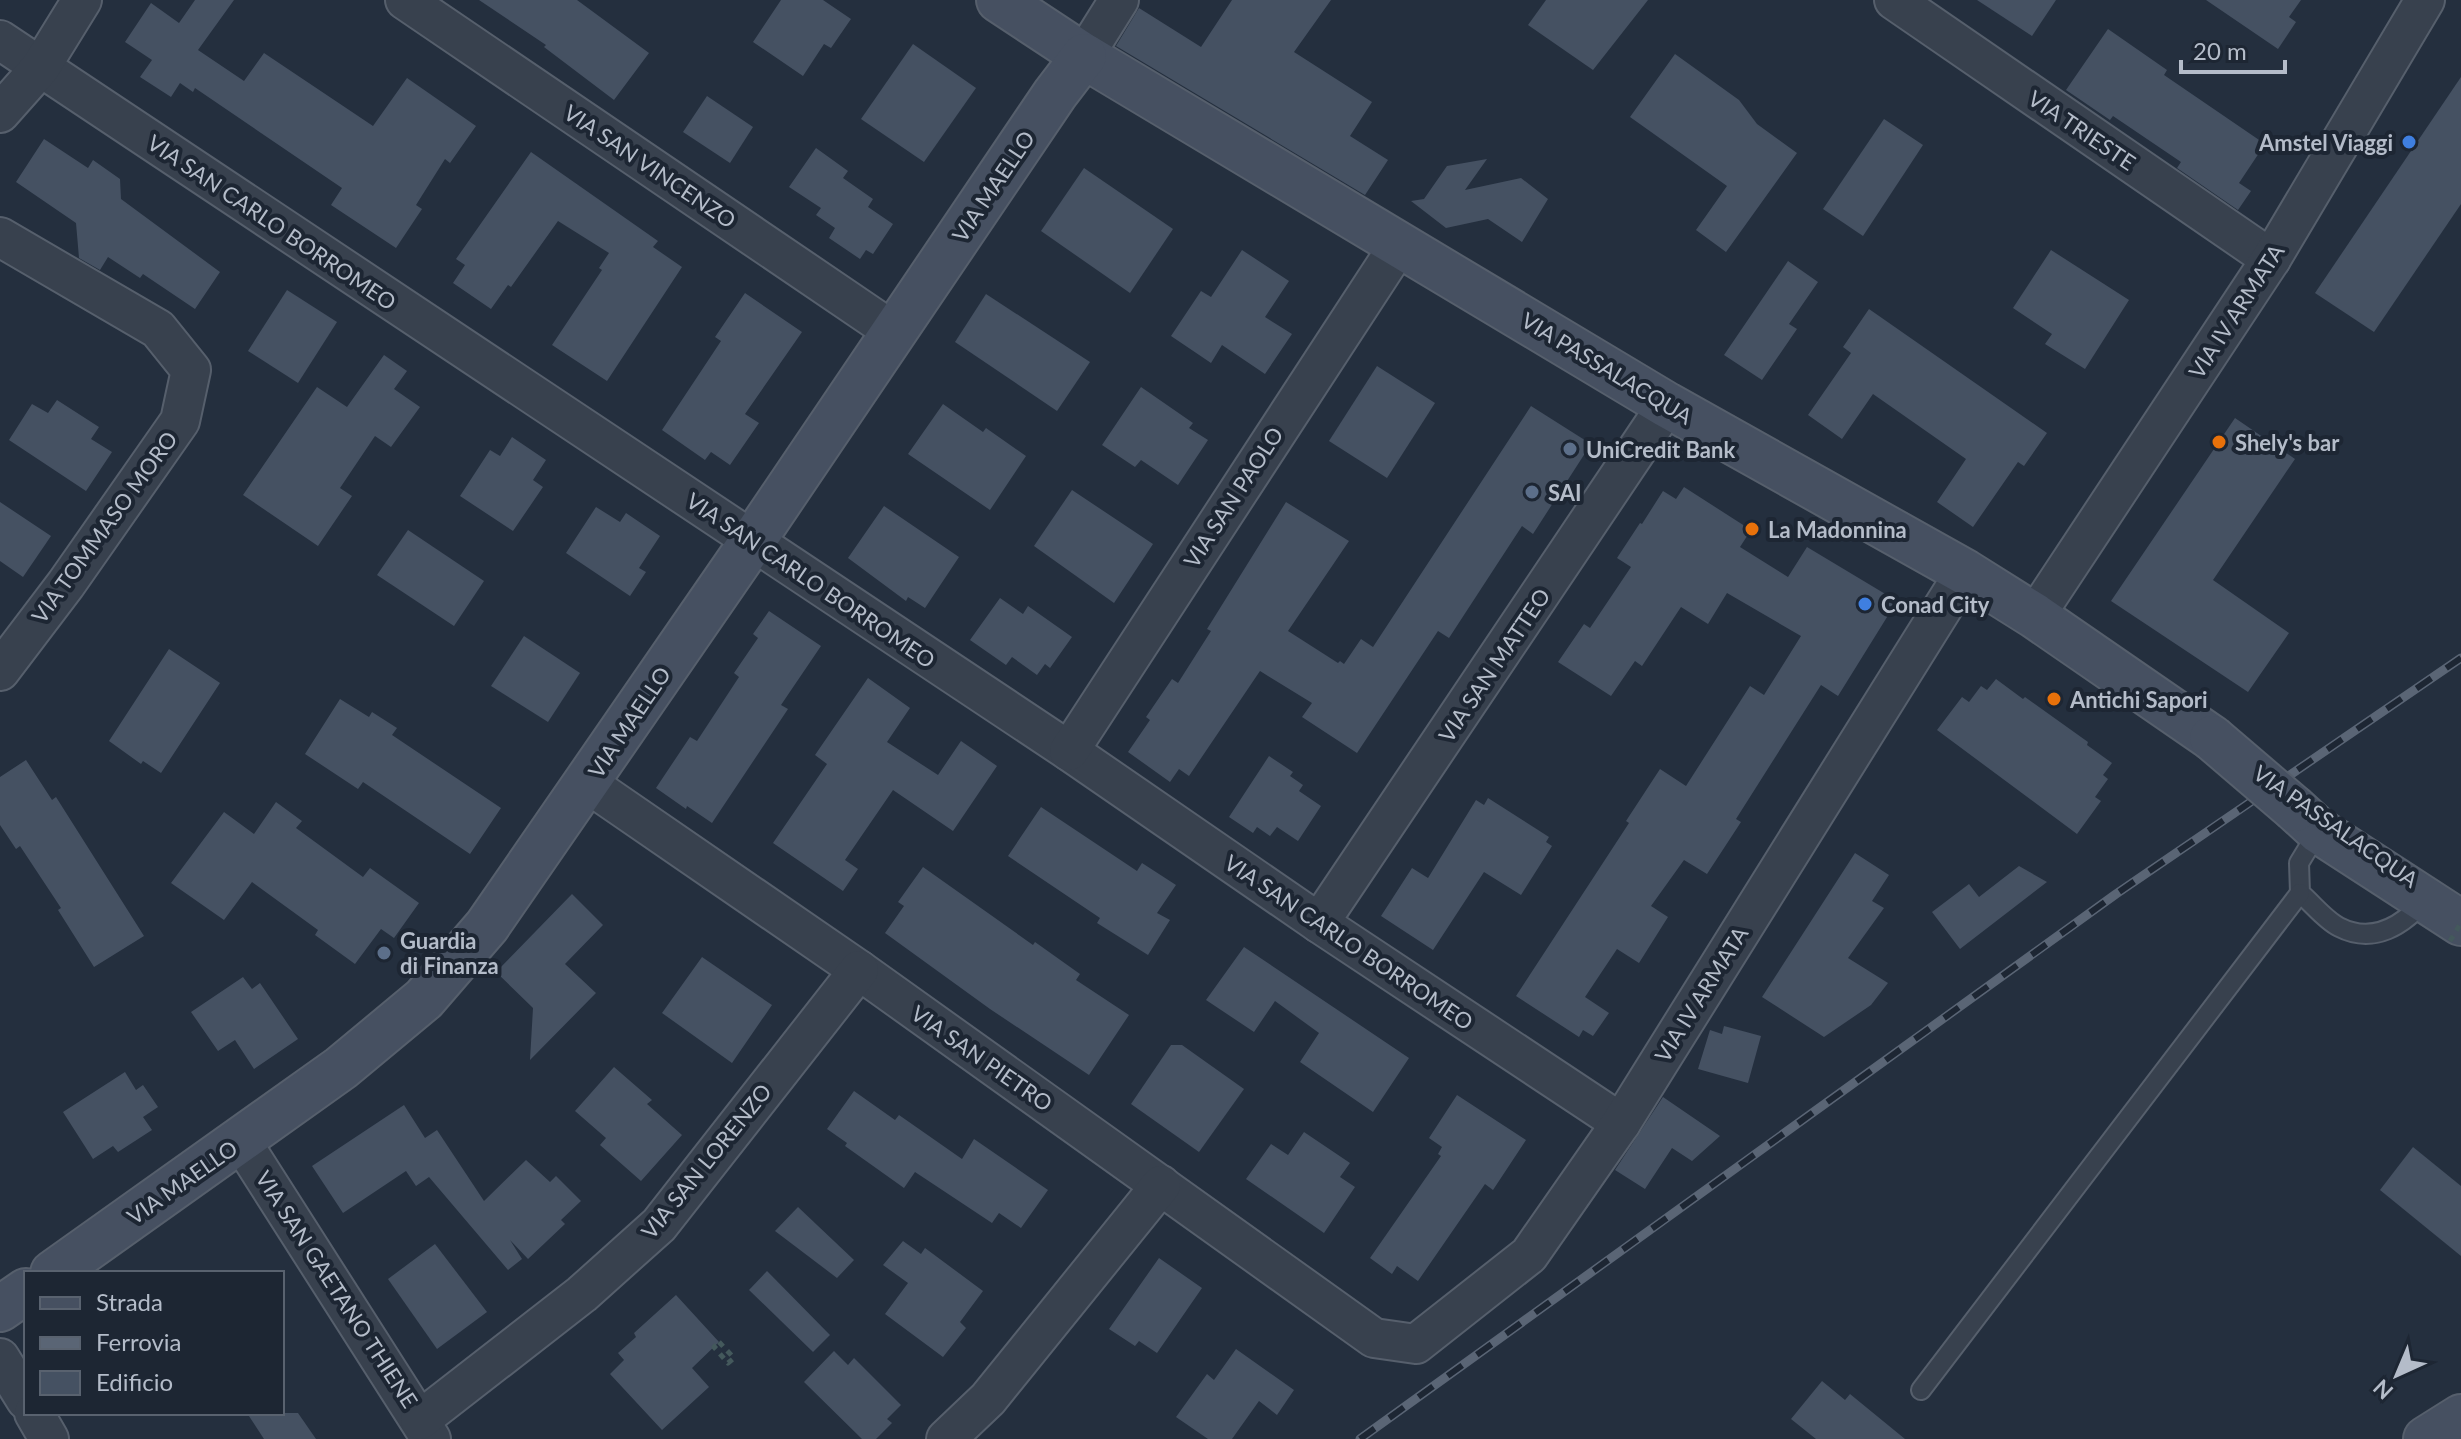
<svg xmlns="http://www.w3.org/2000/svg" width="2461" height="1439" font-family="Lato,sans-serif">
<rect width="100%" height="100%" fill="#242f3e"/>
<!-- building -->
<g fill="#455162">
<polygon points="195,0 234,0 198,50 244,81 264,53 373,126 407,78 476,126 450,163 445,159 416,205 422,209 396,248 331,205 342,188 195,88 193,92 180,83 171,97 140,77 152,60 125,42 151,3 179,23"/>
<polygon points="479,0 577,0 649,53 614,100 544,47 546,45"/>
<polygon points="781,0 823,0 851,19 831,48 824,44 803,76 753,42"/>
<polygon points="1232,0 1331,0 1294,52 1372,102 1350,136 1388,160 1365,195 1116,46 1139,8 1201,47"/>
<polygon points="1546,0 1648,0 1593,70 1528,25"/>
<polygon points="1977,0 2056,0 2032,36"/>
<polygon points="2206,0 2301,0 2289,17 2296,22 2278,49"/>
<polygon points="2108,29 2167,70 2164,75 2265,144 2239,183 2251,191 2238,210 2177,168 2181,162 2113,116 2110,120 2066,90"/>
<polygon points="913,44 976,88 924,162 861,119"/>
<polygon points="1675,54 1739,100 1757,124 1797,153 1726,252 1696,230 1727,186 1630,117"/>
<polygon points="2461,77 2461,204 2374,332 2315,293"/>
<polygon points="707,96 753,127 730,163 683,132"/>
<polygon points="1884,119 1923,145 1863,236 1823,209"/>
<polygon points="44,139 88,168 93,160 120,179 121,199 220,272 195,309 143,274 140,278 108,257 100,270 79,258 76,223 16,182"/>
<polygon points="816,148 848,171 843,178 873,199 868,207 893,224 873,254 866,250 860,259 829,238 835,228 816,215 821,208 789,187"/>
<polygon points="531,152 658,241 653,247 682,267 607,381 552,345 602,270 599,268 609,253 558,221 511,287 508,285 491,309 453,283 465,265 456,259"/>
<polygon points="1487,159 1465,190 1521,178 1548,199 1522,242 1488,219 1446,228 1411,201 1424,199 1447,166"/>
<polygon points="1084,168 1173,229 1130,293 1041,231"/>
<polygon points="1242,250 1289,281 1265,317 1292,334 1265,374 1222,345 1211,363 1171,336 1201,291 1211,297"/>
<polygon points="2051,250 2129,300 2085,369 2045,344 2052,334 2013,308"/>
<polygon points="1788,261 1818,282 1789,324 1797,329 1762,380 1724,355"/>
<polygon points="287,290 337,322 298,383 248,351"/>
<polygon points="745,293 802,332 745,414 759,423 730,465 711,452 705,460 662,430 721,341 715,337"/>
<polygon points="986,294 1090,362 1057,411 955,342"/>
<polygon points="1869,309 2047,433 2024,466 2018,462 1973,527 1937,502 1966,459 1873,394 1842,439 1808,415 1851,353 1843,347"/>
<polygon points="384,355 407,371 394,389 420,407 391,447 375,436 340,488 352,496 318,546 243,495 317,387 347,407"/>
<polygon points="1377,366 1435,403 1387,478 1329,441"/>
<polygon points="1141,387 1193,423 1189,428 1208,440 1178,485 1141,460 1135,467 1102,445"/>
<polygon points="57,400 99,427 91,439 112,452 86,491 9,440 32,404 48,413"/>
<polygon points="943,404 983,432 986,428 1026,456 990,510 908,454"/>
<polygon points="1531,406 1591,444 1533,534 1522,526 1449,638 1438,631 1357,753 1302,717 1312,703 1260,671 1189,776 1179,769 1170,782 1128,752 1150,720 1146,717 1172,679 1178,683 1211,631 1207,629 1286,502 1349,541 1288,631 1338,663 1340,661 1344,664 1361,639 1373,647"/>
<polygon points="2235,418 2295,459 2213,580 2289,633 2248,692 2111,601"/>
<polygon points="512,437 546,460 533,480 543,487 513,531 460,496 490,450 500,456"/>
<polygon points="1684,487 1751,530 1740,547 1788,577 1807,547 1897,601 1838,696 1821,685 1736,819 1741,822 1707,874 1684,860 1651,906 1668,917 1639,963 1617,949 1585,997 1609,1013 1593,1036 1583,1030 1579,1037 1516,996 1629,823 1626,821 1660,769 1686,786 1750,686 1764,695 1801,636 1727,593 1708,624 1681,607 1642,666 1635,661 1611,696 1558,662 1584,624 1590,628 1631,567 1617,558 1640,523 1642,524 1663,491 1676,499"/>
<polygon points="1072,490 1153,544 1114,603 1034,546"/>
<polygon points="0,502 51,536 23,577 0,561"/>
<polygon points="884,506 959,557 925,608 908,597 906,601 848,558"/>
<polygon points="596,507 620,522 626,513 660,536 639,568 646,572 630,596 566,553"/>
<polygon points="408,530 484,581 454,626 377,575"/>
<polygon points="1000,598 1023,614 1028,606 1072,637 1050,668 1045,664 1037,675 1012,657 1006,665 970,640"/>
<polygon points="769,611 821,646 781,705 788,709 712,823 687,806 686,809 656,788 690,737 697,741 739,677 734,673 758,638 753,634"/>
<polygon points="524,636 580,673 548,722 491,686"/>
<polygon points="169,649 220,683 161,773 143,761 141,764 109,741"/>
<polygon points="868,678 910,708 887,742 938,775 961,741 997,766 953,831 893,790 845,860 858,869 843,891 773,843 827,764 815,755"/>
<polygon points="1996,679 2023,699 2025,697 2088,742 2087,745 2112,763 2103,775 2108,779 2095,797 2101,801 2077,834 1937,730 1962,697 1969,702 1981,686 1987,690"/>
<polygon points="340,699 369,717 372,712 397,728 392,735 501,808 470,854 363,782 358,789 305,754"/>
<polygon points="1269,756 1293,772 1290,776 1303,785 1299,791 1321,806 1298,841 1277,827 1270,836 1257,827 1253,833 1229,817"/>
<polygon points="26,760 52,800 56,797 144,936 94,967 58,910 61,908 20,846 16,849 0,825 0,777"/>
<polygon points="1488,798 1549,837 1546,842 1552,846 1521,895 1484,872 1433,950 1381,916 1412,868 1428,878 1476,800 1484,805"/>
<polygon points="276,802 302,821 296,828 363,877 370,868 419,903 394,938 381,929 355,964 315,935 318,930 252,882 224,920 171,883 224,812 254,834"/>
<polygon points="1041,807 1137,871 1142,863 1176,885 1157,913 1170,920 1148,955 1097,923 1100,918 1008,856"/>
<polygon points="1855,853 1889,875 1872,901 1884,908 1848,958 1888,983 1871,1005 1824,1037 1762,997"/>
<polygon points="2019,866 2047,882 1960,949 1932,912 1969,884 1979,897"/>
<polygon points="923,867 1033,945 1035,942 1080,974 1076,980 1129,1015 1089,1075 990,1009 885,933 904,906 898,902"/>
<polygon points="572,894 603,925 565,964 596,993 530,1060 533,1008 496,972"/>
<polygon points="1244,947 1409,1058 1373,1112 1300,1062 1319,1033 1275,1001 1254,1032 1206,1000"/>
<polygon points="702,957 772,1005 732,1063 662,1013"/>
<polygon points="243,977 252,989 260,983 298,1039 254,1069 235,1040 218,1051 191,1012"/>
<polygon points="1724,1026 1761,1036 1748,1083 1698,1069 1710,1030 1722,1034"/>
<polygon points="1171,1045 1182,1045 1244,1089 1199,1152 1131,1104"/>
<polygon points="614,1067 652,1100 647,1104 682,1135 641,1181 600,1145 606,1138 575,1111"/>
<polygon points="125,1072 136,1090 143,1085 158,1107 143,1117 152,1130 118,1152 113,1146 93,1159 63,1112"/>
<polygon points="854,1091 895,1120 899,1115 962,1159 974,1139 1048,1190 1021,1228 999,1213 992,1223 915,1172 904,1188 845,1146 847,1143 827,1129"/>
<polygon points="1457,1095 1526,1140 1493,1190 1485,1184 1418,1281 1397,1266 1392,1274 1370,1258 1441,1156 1438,1154 1442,1147 1429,1138"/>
<polygon points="1663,1097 1720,1136 1692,1161 1672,1148 1645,1189 1615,1170"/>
<polygon points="404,1105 425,1138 437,1130 484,1201 526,1160 550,1182 556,1176 581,1201 561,1220 565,1224 528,1259 510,1240 522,1259 508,1270 429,1177 416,1186 406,1171 343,1213 312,1166"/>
<polygon points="1304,1132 1350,1163 1340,1177 1355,1187 1324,1233 1246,1179 1271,1144 1288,1155"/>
<polygon points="2413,1147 2461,1186 2461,1256 2380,1190"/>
<polygon points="798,1207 854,1260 837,1278 775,1231"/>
<polygon points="903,1241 921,1254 925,1248 983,1291 960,1322 966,1328 943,1357 885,1314 908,1283 883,1265"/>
<polygon points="435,1244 487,1312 437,1349 388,1279"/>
<polygon points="1159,1258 1202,1288 1157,1353 1139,1341 1135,1346 1109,1329"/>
<polygon points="767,1271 830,1335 813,1352 749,1290"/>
<polygon points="676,1295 719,1342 692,1368 709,1387 662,1430 610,1374 624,1360 618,1353 636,1337 634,1333"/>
<polygon points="1236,1349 1294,1390 1277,1415 1259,1401 1232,1439 1208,1439 1176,1417 1207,1374 1214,1380"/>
<polygon points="834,1351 848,1365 854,1358 901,1405 887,1419 892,1423 876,1439 862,1439 804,1382"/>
<polygon points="1822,1381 1845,1400 1850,1394 1905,1439 1816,1439 1791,1419"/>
<polygon points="247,1413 298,1413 316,1439 264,1439"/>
</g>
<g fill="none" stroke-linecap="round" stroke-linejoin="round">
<defs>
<g id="lane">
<path d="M2319,830l-20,33 1,30c12,10 25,27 39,34 35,18 65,-2 88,-29"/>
<polyline points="1921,1390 2300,893"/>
</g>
<g id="street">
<polyline points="405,0 894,332"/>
<polyline points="1894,0 2271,259"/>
<polyline points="0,40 1069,751 1319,923 1621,1123"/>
<polyline points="1084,56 1119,0"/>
<polyline points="0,113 40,68 82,0"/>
<polyline points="0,237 158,329 191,370 180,421 66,584 0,671"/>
<polyline points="2035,616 2271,259 2425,0"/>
<polyline points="1069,751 1399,245"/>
<polyline points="587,783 859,970 1374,1338 1416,1344 1529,1255 1621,1123 1965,572"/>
<polyline points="1319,923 1667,405"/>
<polyline points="241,1141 431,1439"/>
<polyline points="0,1358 26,1400"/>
<polyline points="34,1413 49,1439"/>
<polyline points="420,1420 582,1294 659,1225 859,970"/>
<polyline points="946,1439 988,1399 1161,1185"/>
</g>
<g id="secondary">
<polyline points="999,0 1084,56 1667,405 1965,572 2035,616 2212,738"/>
<polyline points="2295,809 2319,831 2461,923"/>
<polyline points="53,1273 341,1068 424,999 487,926 752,542 1055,94 1084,56"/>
<polyline points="0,1309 26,1291"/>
<polyline points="2426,1439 2461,1417"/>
</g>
</defs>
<!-- lane casing -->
<use href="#lane" stroke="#565f6c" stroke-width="22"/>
<!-- street casing -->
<use href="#street" stroke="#565f6c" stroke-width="42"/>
<!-- secondary casing -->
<use href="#secondary" stroke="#565f6c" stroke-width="48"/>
<!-- path -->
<polygon stroke="#44595c" stroke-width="5" stroke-dasharray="6 6" stroke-linecap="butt" points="719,1342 734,1358 728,1363 714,1347"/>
<!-- lane -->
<use href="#lane" stroke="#38414e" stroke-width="18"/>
<!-- street -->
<use href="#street" stroke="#38414e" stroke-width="38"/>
<!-- secondary -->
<use href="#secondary" stroke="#465061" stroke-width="44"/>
<defs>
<polyline id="rail" points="1360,1439 2116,894 2461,658"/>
</defs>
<!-- rail casing -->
<use href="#rail" stroke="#5a6575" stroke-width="9"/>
<!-- rail -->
<use href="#rail" stroke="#1d2633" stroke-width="6" stroke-dasharray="18" stroke-linecap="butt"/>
<defs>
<polyline id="secondary-bridge" points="2212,738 2295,809"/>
</defs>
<!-- secondary-bridge casing -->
<use href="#secondary-bridge" stroke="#565f6c" stroke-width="48" stroke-linecap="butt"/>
<!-- path-bridge -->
<polyline stroke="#44595c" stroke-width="5" stroke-dasharray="6 6" stroke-linecap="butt" points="2450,941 2461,923"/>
<!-- secondary-bridge -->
<use href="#secondary-bridge" stroke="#465061" stroke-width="44"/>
</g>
<!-- markers -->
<g fill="#3f7fe0" stroke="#1d2633" stroke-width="3">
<circle cx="2409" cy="142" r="8"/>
<circle cx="1865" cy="604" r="8"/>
</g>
<g fill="#e8710a" stroke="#1d2633" stroke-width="3">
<circle cx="2219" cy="442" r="8"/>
<circle cx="1752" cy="529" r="8"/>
<circle cx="2054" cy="699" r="8"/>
</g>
<g fill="#5c6f8a" stroke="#1d2633" stroke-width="3">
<circle cx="1570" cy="449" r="8"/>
<circle cx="1532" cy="492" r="8"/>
<circle cx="384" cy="953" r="8"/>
</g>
<g text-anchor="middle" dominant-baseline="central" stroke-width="8" stroke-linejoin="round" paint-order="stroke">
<!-- street labels -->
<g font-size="22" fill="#b4bcc9" stroke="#1d2633">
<text transform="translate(2082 130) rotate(34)">VIA TRIESTE</text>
<text transform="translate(650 166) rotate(34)">VIA SAN VINCENZO</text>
<text transform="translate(993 186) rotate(-56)">VIA MAELLO</text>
<text transform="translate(272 222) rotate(34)">VIA SAN CARLO BORROMEO</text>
<text transform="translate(2236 311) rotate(-57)">VIA IV ARMATA</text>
<text transform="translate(1607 368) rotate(31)">VIA PASSALACQUA</text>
<text transform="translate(1233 497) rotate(-57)">VIA SAN PAOLO</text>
<text transform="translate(104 527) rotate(-54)">VIA TOMMASO MORO</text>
<text transform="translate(811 580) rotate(34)">VIA SAN CARLO BORROMEO</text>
<text transform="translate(1494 665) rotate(-56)">VIA SAN MATTEO</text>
<text transform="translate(629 722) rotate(-56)">VIA MAELLO</text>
<text transform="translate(2336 826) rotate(35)">VIA PASSALACQUA</text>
<text transform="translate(1349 942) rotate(34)">VIA SAN CARLO BORROMEO</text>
<text transform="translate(1701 994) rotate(-58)">VIA IV ARMATA</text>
<text transform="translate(982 1058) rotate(35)">VIA SAN PIETRO</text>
<text transform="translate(706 1161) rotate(-51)">VIA SAN LORENZO</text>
<text transform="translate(182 1182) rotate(-35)">VIA MAELLO</text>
<text transform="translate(337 1289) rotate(57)">VIA SAN GAETANO THIENE</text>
</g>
<!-- poi labels -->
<g font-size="22" font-weight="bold" fill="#b4bcc9" stroke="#1d2633" text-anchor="start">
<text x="2393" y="142" text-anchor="end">Amstel Viaggi</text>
<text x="2235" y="442">Shely's bar</text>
<text x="1586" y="449">UniCredit Bank</text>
<text x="1548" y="492">SAI</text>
<text x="1768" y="529">La Madonnina</text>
<text x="1881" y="604">Conad City</text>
<text x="2070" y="699">Antichi Sapori</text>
<text x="400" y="940">Guardia<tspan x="400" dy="25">di Finanza</tspan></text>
</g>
</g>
<!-- legend -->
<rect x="24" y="1271" width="260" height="144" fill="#1d2633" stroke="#59626f" stroke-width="2"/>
<rect x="40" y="1297" width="40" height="12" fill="#465061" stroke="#59626f" stroke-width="2"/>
<text x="96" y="1311" font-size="24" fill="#b4bcc9">Strada</text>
<rect x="40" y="1337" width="40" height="12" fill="#5a6575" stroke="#59626f" stroke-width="2"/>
<text x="96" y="1351" font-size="24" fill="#b4bcc9">Ferrovia</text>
<rect x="40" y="1371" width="40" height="24" fill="#455162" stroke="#59626f" stroke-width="2"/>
<text x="96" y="1391" font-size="24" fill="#b4bcc9">Edificio</text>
<!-- north arrow -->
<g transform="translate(2397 1375) rotate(224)" stroke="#1d2633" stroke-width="6" paint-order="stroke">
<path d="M0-6L14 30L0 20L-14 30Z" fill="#b4bcc9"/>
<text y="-12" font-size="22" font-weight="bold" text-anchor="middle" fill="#b4bcc9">N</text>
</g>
<!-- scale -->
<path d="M2181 60v12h104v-12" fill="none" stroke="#b4bcc9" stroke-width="4"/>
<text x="2193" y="60" font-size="24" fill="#b4bcc9" stroke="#1d2633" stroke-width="6" paint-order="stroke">20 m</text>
</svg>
